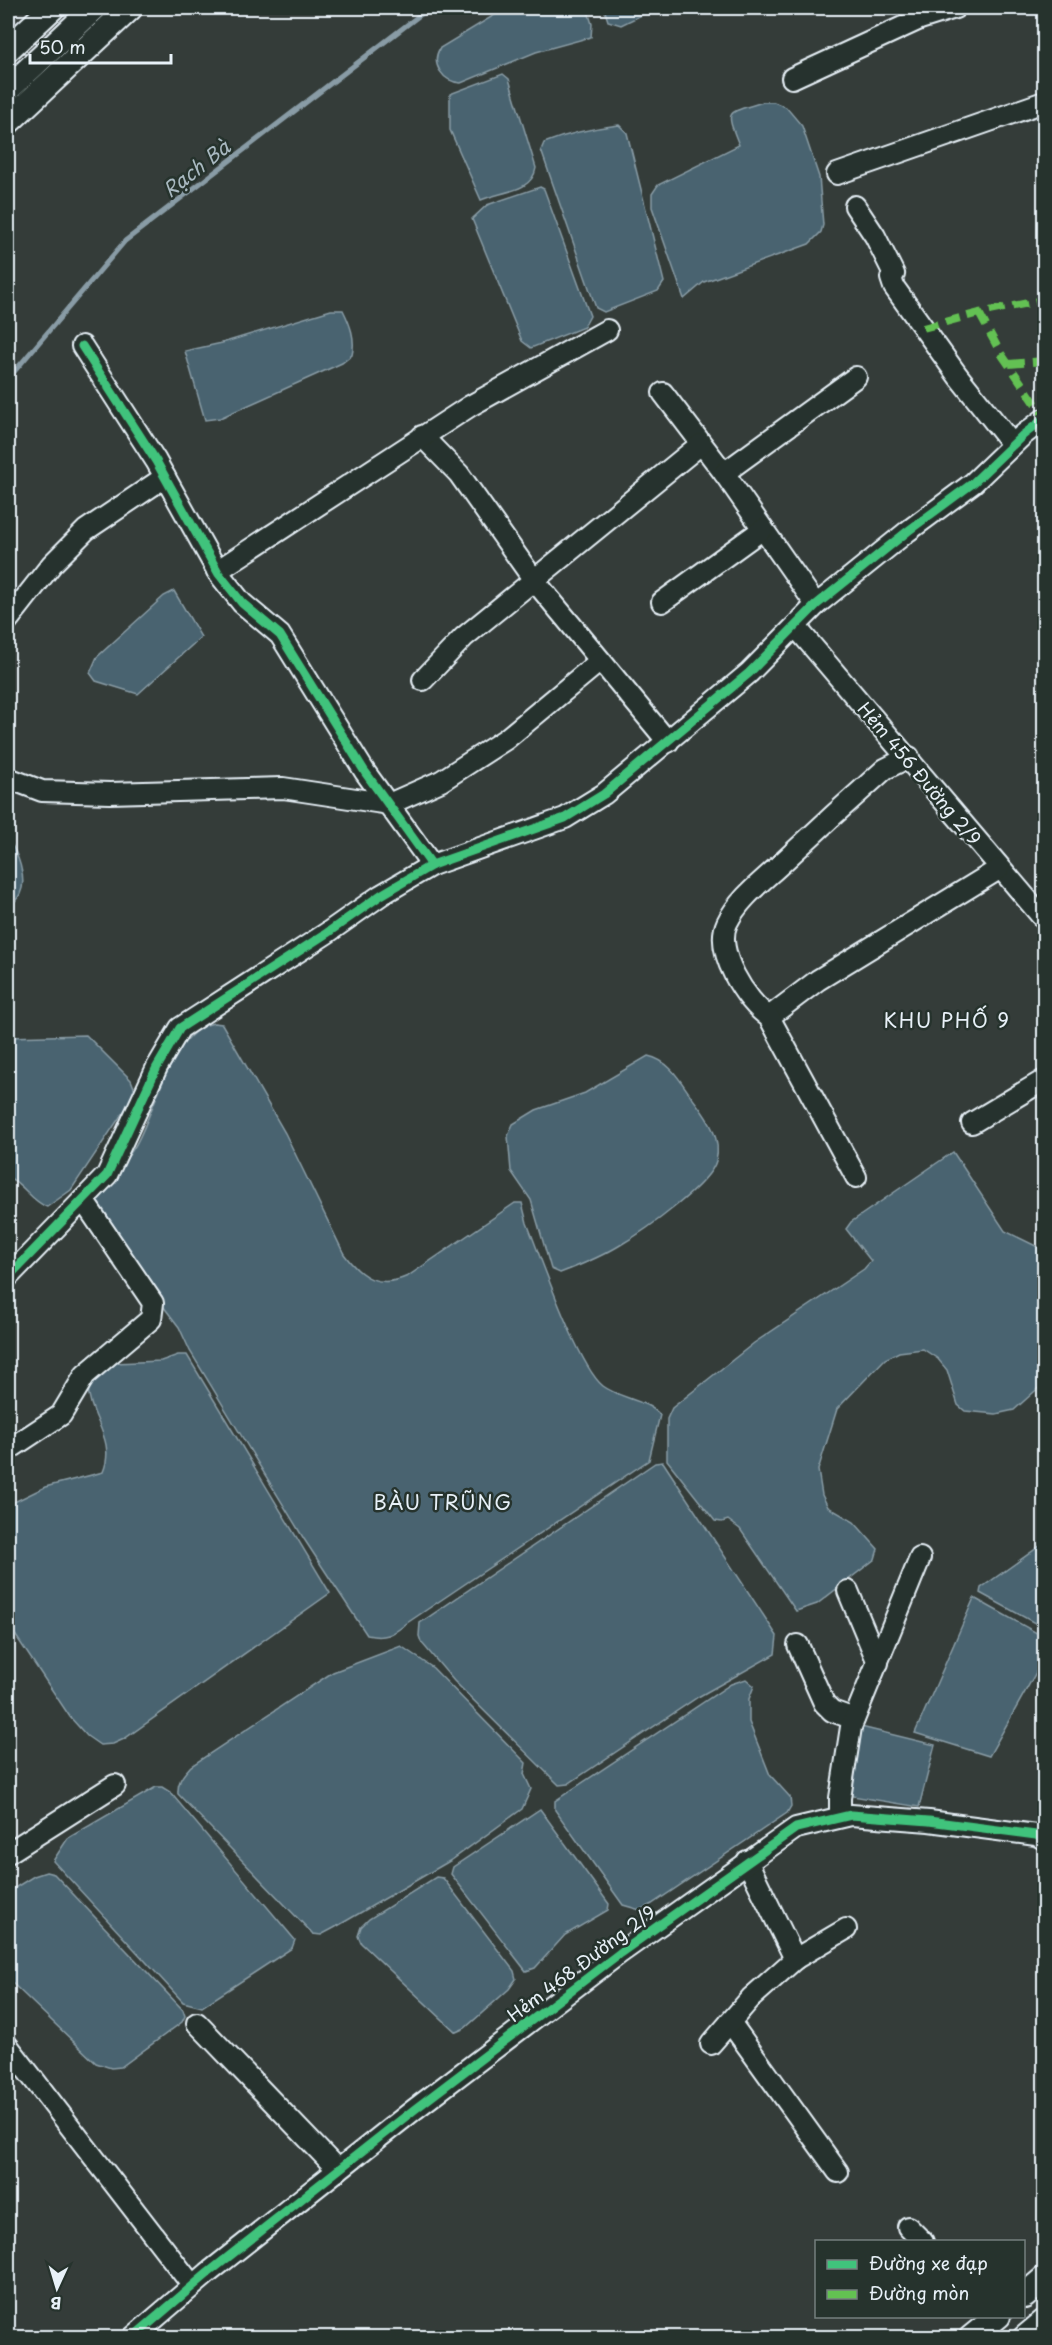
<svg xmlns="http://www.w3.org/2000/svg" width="1052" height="2345" font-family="'Playpen Sans',sans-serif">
<rect width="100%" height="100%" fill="#343c39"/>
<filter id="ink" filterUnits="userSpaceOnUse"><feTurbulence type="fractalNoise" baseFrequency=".0167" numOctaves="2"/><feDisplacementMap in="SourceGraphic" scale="12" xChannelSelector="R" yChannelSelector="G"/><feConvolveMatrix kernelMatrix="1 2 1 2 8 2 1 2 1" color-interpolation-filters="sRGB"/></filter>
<g filter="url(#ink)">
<!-- water -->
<g fill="#4a646f" stroke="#899ca6" stroke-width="1.5">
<path d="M506,8h81l5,16 -1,13 -55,15 -75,31c-18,-1 -31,-19 -21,-35z"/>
<polygon points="604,8 656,8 621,25 608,21"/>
<path d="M503,74l6,5 27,89c-4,25 -36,23 -55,32l-31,-70v-36z"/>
<path d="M763,102h11l12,5 16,19 17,51 4,48 -2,7 -12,12 -105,38 -20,17 -32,-92v-13l6,-9 81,-40c-14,-36 -14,-31 24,-43z"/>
<path d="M619,125l8,8 37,149 -6,9 -54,21 -8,-4 -55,-158 3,-7c25,-10 49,-15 75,-18z"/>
<polygon points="540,187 544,189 590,316 584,327 531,348 522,341 472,219 487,205"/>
<path d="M331,310h12c7,14 13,29 9,45l-10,8 -122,55 -15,2 -20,-69 37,-8z"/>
<polygon points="174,591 201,637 138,694 96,681 90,673 97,657 164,596"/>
<path d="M8,839c9,13 20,39 12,55 -2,5 -9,11 -12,15z"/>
<path d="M214,1023l8,1 63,109 59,121c17,24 35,35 64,22l107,-73h7l5,20c14,35 51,143 76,163 17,13 43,13 57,29l-11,45 -242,163c-14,12 -22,16 -40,12l-63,-96 -114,-188 -11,-24 -61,-80 -22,-44c9,-21 27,-37 39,-57 20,-33 36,-116 79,-123z"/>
<path d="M86,1035l45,45 4,10 -3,9 -61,91 -24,17c-16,-6 -23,-23 -39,-30v-140z"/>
<path d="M648,1056c24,5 34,29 48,47 12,16 26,36 20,58 -6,23 -71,70 -94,83 -19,12 -41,21 -62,29l-9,-4 -20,-69 -20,-29 -3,-35 5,-12 23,-14 49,-17z"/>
<polygon points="953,1152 1005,1231 1044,1250 1044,1383 1014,1410 996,1414 965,1411 958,1405 947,1370 938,1359 923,1349 899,1352 885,1359 837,1409 818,1470 822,1495 828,1507 854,1522 878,1549 875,1559 817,1604 796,1611 740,1529 728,1520 722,1522 715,1521 667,1460 667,1419 672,1408 754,1343 864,1269 871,1261 846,1229 851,1222"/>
<path d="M178,1355h9l143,238 -206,146 -11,5 -13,1 -13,-9 -17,-19 -62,-93v-119l37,-18 58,-15c14,-34 -15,-54 -15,-88l18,-17 9,-4 46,-2z"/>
<polygon points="663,1462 777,1636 775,1654 698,1697 568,1784 559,1785 454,1681 421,1642 419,1636 420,1623 655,1463"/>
<polygon points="1044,1543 1044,1628 980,1593 981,1588"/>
<polygon points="974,1598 1044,1637 1044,1658 989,1756 915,1733"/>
<path d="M401,1646l32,22 93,95 -2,11 7,15 -9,20 -69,50 -119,69 -13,7 -8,-1 -135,-140c-1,-13 5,-19 13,-28l142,-94z"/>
<polygon points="746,1679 754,1686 749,1699 749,1722 770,1775 790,1797 791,1806 787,1813 652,1904 640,1910 623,1905 555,1810 555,1801 731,1684"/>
<polygon points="861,1727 935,1745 919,1807 846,1795"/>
<polygon points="156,1787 162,1787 170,1792 295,1940 292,1948 202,2007 183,2002 53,1861 68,1838"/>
<polygon points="540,1809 609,1904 608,1910 565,1935 535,1968 526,1971 451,1874 453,1867"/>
<polygon points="46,1872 54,1874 183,2010 185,2016 182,2022 121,2067 111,2068 96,2063 8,1979 8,1892 34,1876"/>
<polygon points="436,1877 443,1878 514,1971 516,1979 509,1989 465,2028 456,2032 361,1943 358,1936 361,1927 369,1919"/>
</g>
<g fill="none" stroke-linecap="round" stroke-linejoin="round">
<!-- stream -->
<polyline stroke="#899ca6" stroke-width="5" points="8,379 125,241 429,8"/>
<defs>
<g id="minor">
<polyline points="792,78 920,19 955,8"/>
<polyline points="837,174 1044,102"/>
<polyline points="855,206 875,236 894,274 891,278 894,287 958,376 1012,444"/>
<polyline points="82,346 156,461 219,574 242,603 280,635 365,772 432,865"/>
<polyline points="663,393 724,473 816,605"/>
<polyline points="422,436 459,474 534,580 668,742"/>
<polyline points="724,473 856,377"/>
<polyline points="217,571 470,406 607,330"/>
<polyline points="662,602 763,529"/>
<polyline points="8,620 52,564 86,530 165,477"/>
<polyline points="796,627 1044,919"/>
<polyline points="423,680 464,637 701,444"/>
<polyline points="8,778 42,791 110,793 283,788 389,804 441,781 506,739 600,661"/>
<polyline points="769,1017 818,980 999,869"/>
<polyline points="972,1123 1044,1080"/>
<path d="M856,1177l-87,-160c-23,-15 -55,-66 -42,-94 12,-25 37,-43 56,-61 34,-32 68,-63 102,-93l24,-12"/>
<polyline points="8,1277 107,1175 157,1067 180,1028 327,933 381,895 432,865 565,818 604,794 749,673 816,605 908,531 973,483 1023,435 1044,419"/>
<polyline points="8,1450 61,1415 85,1375 151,1319 153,1303 83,1200"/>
<polyline points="848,1591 878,1663"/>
<polyline points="798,1645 824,1703 832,1711 854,1719"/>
<polyline points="840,1817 840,1798 851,1727 920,1558"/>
<polyline points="8,1853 115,1785"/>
<polyline points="747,1861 795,1959"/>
<polyline points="730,2022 838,2172"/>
<polyline points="197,2023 338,2170"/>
<polyline points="711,2044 751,1998 795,1959 846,1929"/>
<polyline points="8,2046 192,2285"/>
<polyline points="908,2227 923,2242"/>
<polyline points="132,2338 208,2273 415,2109 620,1953 796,1828 851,1815 929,1821 1036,1835 1044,1839"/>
</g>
<g id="major">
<polyline points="8,49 52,8"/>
<polyline points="8,89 94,8"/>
<polyline points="8,122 130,8"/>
<polyline points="1024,2296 1044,2279"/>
<polyline points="971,2338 998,2316"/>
<polyline points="1025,2338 1044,2322"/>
</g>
</defs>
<!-- minor casing -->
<use href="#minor" stroke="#e8f1f8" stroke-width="24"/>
<!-- major casing -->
<use href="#major" stroke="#e8f1f8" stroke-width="28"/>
<!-- minor -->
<use href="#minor" stroke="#26332d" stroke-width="20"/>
<!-- major -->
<use href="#major" stroke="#26332d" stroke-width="24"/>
<!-- quiet -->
<g stroke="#63c152" stroke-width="8" stroke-dasharray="15 8" stroke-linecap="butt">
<polyline points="979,313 1000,352 1044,416"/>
<polyline points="923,328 979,313 1043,300 1044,304"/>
<polyline points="1009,364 1044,361"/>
</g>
<defs>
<g id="cycleway">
<polyline points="82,346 156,461 219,574 242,603 280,635 365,772 432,865"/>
<polyline points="8,1277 107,1175 157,1067 180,1028 327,933 381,895 432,865 565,818 604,794 749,673 816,605 908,531 973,483 1023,435 1044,419"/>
<polyline points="132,2338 208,2273 415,2109 620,1953 796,1828 851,1815 929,1821 1036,1835 1044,1839"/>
</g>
</defs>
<!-- cycleway casing -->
<use href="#cycleway" stroke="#26332d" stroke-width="13"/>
<!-- cycleway -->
<use href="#cycleway" stroke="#40c37c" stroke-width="9"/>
</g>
</g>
<g text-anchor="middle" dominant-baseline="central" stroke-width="5" stroke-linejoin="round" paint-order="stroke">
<!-- street labels -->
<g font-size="18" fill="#e8f1f8" stroke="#26332d">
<text transform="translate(920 773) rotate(50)">Hẻm 456 Đường 2/9</text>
<text transform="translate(581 1963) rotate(-37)">Hẻm 468 Đường 2/9</text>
</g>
<!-- water labels -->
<g font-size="20" font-style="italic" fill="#a9b9c1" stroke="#26332d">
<text transform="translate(196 168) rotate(-38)">Rạch Bà</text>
</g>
<!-- neighbourhood labels -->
<g font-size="20" letter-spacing="1.5" fill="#e8f1f8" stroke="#26332d">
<text x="947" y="1020">KHU PHỐ 9</text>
<text x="443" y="1502">BÀU TRŨNG</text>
</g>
</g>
<!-- margin -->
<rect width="1052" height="2345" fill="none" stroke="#26332d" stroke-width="30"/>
<rect x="15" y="15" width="1022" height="2315" fill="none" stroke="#e8f1f8" stroke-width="2" filter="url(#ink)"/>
<!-- legend -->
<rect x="815" y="2240" width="210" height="78" fill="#26332d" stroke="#747f7e" stroke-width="1.5"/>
<rect x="827" y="2260" width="30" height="9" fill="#40c37c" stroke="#747f7e" stroke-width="1.5"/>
<text x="869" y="2270" font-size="18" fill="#e8f1f8">Đường xe đạp</text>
<rect x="827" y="2290" width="30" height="9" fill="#63c152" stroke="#747f7e" stroke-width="1.5"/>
<text x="869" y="2300" font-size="18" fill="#e8f1f8">Đường mòn</text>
<!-- north arrow -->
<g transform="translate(57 2288) rotate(184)" stroke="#26332d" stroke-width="4.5" paint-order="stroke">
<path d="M0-4.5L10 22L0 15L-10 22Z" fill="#e8f1f8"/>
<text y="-9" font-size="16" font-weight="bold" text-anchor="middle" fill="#e8f1f8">B</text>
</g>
<!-- scale -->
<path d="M30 54v9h141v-9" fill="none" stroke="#e8f1f8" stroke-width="3"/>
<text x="39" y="54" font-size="18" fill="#e8f1f8" stroke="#26332d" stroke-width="4.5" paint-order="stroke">50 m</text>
</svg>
